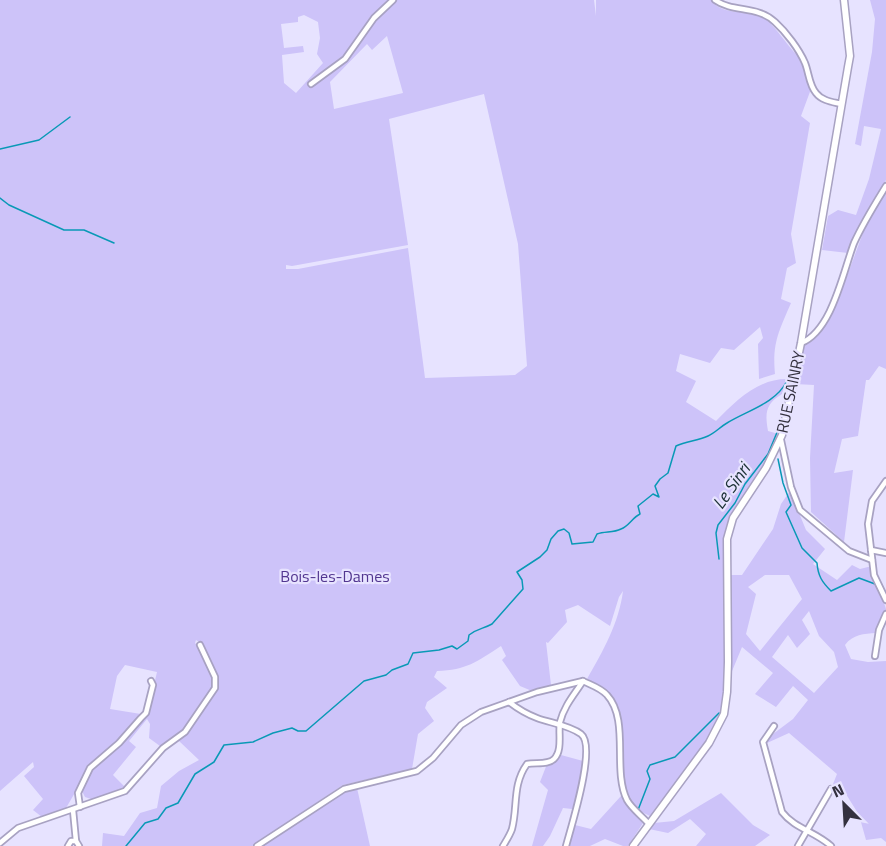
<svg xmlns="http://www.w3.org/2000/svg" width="886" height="846" font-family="'Titillium Web',sans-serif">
<rect width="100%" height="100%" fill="#e7e3ff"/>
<!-- green -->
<g fill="#cdc3f9" fill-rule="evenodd">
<path d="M0,0h594l2,16v-16h115c14,19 39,6 56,20 10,9 18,22 27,32 2,2 5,4 7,6 7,10 3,22 10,31l-10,27 9,7 -19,111 5,29 -9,5 -6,31 10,4c-12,28 -19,40 -16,71l-16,5 -1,-35 5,-6 -3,-11 -26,23 -13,-2 -11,15 -30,-9 -4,17 20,10 -10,21 30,19c20,-20 41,-42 71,-42l-5,15c-17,10 -17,20 -14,37l14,4 -49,83 -6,21 -3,21 3,111 -6,43 -13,26 -58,76c-7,-3 -14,-7 -19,-13 -15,-22 -2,-74 -15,-101 -6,-12 -19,-17 -29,-23 16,-28 32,-56 36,-88l-4,6 -9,29 -32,-21 -13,5 2,12 -19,21 -2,-1 5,43 -19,6 -12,-5 -18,-26 4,-4 -5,-10c-25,16 -34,24 -64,25l-3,6 13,11 -20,14 -2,6 9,13 -16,13 -6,35 -69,16 -91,61h-150l1,-13 21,3 16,-23 17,-5 4,-22 18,-15 20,-11 -20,-19 39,-55 -14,-41 -8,-5 -1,3 8,10 11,25 -4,13 -28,41 -22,14 -11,-8 1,-14 -3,-5 -18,22 7,6 -23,28 12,12 -31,13 -9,-3 -3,-6 3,-11 -5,4 -14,24 -24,9 -9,-7 10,-11 -19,-23 10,-9 -1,-5 -33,29zM304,15l14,7 2,16 -3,16 6,9 -27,30 -12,-10 -2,-28 22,-3 -1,-6 -19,2 -3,-24 17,-2v-5zM387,36l16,57 -69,16 -4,-27 37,-38 5,6zM484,94l34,150 9,122 -12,9 -90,3 -17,-130 -110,21h-12v-4l6,1 116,-21 -19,-126zM125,665l32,7 -10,43 -37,-6 7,-33z"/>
<polygon points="870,0 886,0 886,180 848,253 822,250 828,216 838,210 856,215 869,179 881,129 864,126 861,146 855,144 872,52 875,19"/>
<polygon points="886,193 886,369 879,366 869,380 866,380 858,436 842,439 834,473 853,470 844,542 811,512 810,458 814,385 795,384 802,344 812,341 840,295 867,222"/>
<path d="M790,491l16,39 19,19 -12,15 24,16 15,-15 8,4 12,-3 14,43 -10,24c-12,1 -23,1 -31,12l6,14 17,3 18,-1v181l-5,-4 -15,2 -7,-25 -18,-29 -10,3 6,-15 -48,-41 -22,10 2,-6 24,-18 15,-19 -15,-14 -17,21 -21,-13 18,-21 -31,-26 -12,29v-101h12l31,-46 8,-25zM765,575h24l13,24 -42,52 -14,-17 10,-40 -8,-7zM809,611l10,25 15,16 4,15 -24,26 -42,-36 16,-22 9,13 13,-14 -8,-14z"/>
<polygon points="561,755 583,761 578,794 572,809 563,808 550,836 543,846 532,846 548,790 540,782 547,764 559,759"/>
<polygon points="357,788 370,846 261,846 336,796"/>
<polygon points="721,793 753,825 770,835 755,846 696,846 706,834 690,819 668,833 649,829 654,823 674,821"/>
<polygon points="621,796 643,823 628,846 623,846 605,839 590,846 569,846 575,825 591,829"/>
</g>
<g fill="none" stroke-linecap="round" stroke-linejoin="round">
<!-- stream -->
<g stroke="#0999b6" stroke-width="1.5">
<polyline points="0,149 39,140 70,117"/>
<polyline points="0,198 9,205 64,230 84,230 114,243"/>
<path d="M778,459l5,24 8,22 -5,7 16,36 15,15c1,13 5,19 14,28l28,-13 16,6"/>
<polyline points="719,559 716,533 718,525 735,503 745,484 768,454 778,430"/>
<polyline points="638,810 650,779 647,771 650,765 675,757 719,713"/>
<path d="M126,846l19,-23 13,-4 8,-11 12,-5 17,-29 19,-12 10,-17 29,-3 20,-9 19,-5 6,3h8l58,-50 22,-6 6,-5 16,-6 5,-11 26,-3 13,-4 5,3 11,-8 1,-6c9,-7 14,-6 23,-11l31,-35 -1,-9 -5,-8 23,-15 7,-7 4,-11 7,-8 6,-2 5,4 3,11 21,-2 4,-8c8,-3 16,-1 24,-5 8,-3 11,-11 19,-15l-2,-8 15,-12 6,3 -4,-11 5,-7 8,-6 8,-27c11,-5 21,-5 32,-10 7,-3 12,-9 19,-13 21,-13 48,-19 60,-42"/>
</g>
<defs>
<g id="minor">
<path d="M715,0c18,13 42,5 60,22 11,10 24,27 30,41 4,10 4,22 11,30 6,8 17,9 25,11"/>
<polyline points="311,84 345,59 374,18 393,0"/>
<path d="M801,343c31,-12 42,-71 53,-100 9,-20 21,-39 32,-57"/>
<polyline points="781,440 791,487 800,510 849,551 872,560"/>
<polyline points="886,481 872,501 868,524 874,575 886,600"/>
<polyline points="871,550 886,553"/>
<polyline points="875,656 879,630 886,614"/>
<path d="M509,702c9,7 17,12 28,16 13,5 32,7 44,16 16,12 -10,93 -15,112"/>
<path d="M774,726l-11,16 19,70c12,16 34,20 49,34"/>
<polyline points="80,807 78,793 90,768 119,743 141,718 146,713 153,685 151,681"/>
<polyline points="73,810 76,841 79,846"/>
<polyline points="0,843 18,828 125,791 163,748 185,732 215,688 215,677 200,645"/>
<polyline points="68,846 71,841 76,841"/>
<path d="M257,846l87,-57 73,-18 16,-13 28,-33 20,-13 56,-20 46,-11c8,4 18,7 24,14 23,25 5,75 20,105 5,9 15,16 22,24"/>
<path d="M503,846c3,-5 7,-11 9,-17 6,-23 0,-44 15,-65 8,-2 21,1 27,-5 9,-9 4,-26 6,-37 4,-16 14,-27 23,-41"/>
<polyline points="798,846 831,789"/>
</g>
<polyline id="tertiary" points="633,846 709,743 724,714 727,692 728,662 727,539 733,518 766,468 782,435 801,343 848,67 850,56 844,0"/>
</defs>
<!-- minor casing -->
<use href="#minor" stroke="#a8a2c2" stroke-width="8"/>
<!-- tertiary casing -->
<use href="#tertiary" stroke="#a8a2c2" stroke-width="9"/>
<!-- minor -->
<use href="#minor" stroke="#fff" stroke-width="4.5"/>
<!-- tertiary -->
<use href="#tertiary" stroke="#fff" stroke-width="6"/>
</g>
<g text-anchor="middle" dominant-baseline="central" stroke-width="4.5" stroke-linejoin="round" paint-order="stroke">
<!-- street labels -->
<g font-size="16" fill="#34313f" stroke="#e7e3ff">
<text transform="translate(790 392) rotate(-78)">RUE SAINRY</text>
</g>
<!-- park labels -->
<g font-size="16" fill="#523690" stroke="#e7e3ff">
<text x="335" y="576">Bois-les-Dames</text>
</g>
<!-- water labels -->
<g font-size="18" font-style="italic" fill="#1c3136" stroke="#e7e3ff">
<text transform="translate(731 486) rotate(-55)">Le Sinri</text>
</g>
</g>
<!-- north arrow -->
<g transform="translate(844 804) rotate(336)" stroke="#e7e3ff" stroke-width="4.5" paint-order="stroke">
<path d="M0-4.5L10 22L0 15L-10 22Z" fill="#34313f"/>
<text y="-9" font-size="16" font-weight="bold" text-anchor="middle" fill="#34313f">N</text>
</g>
</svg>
